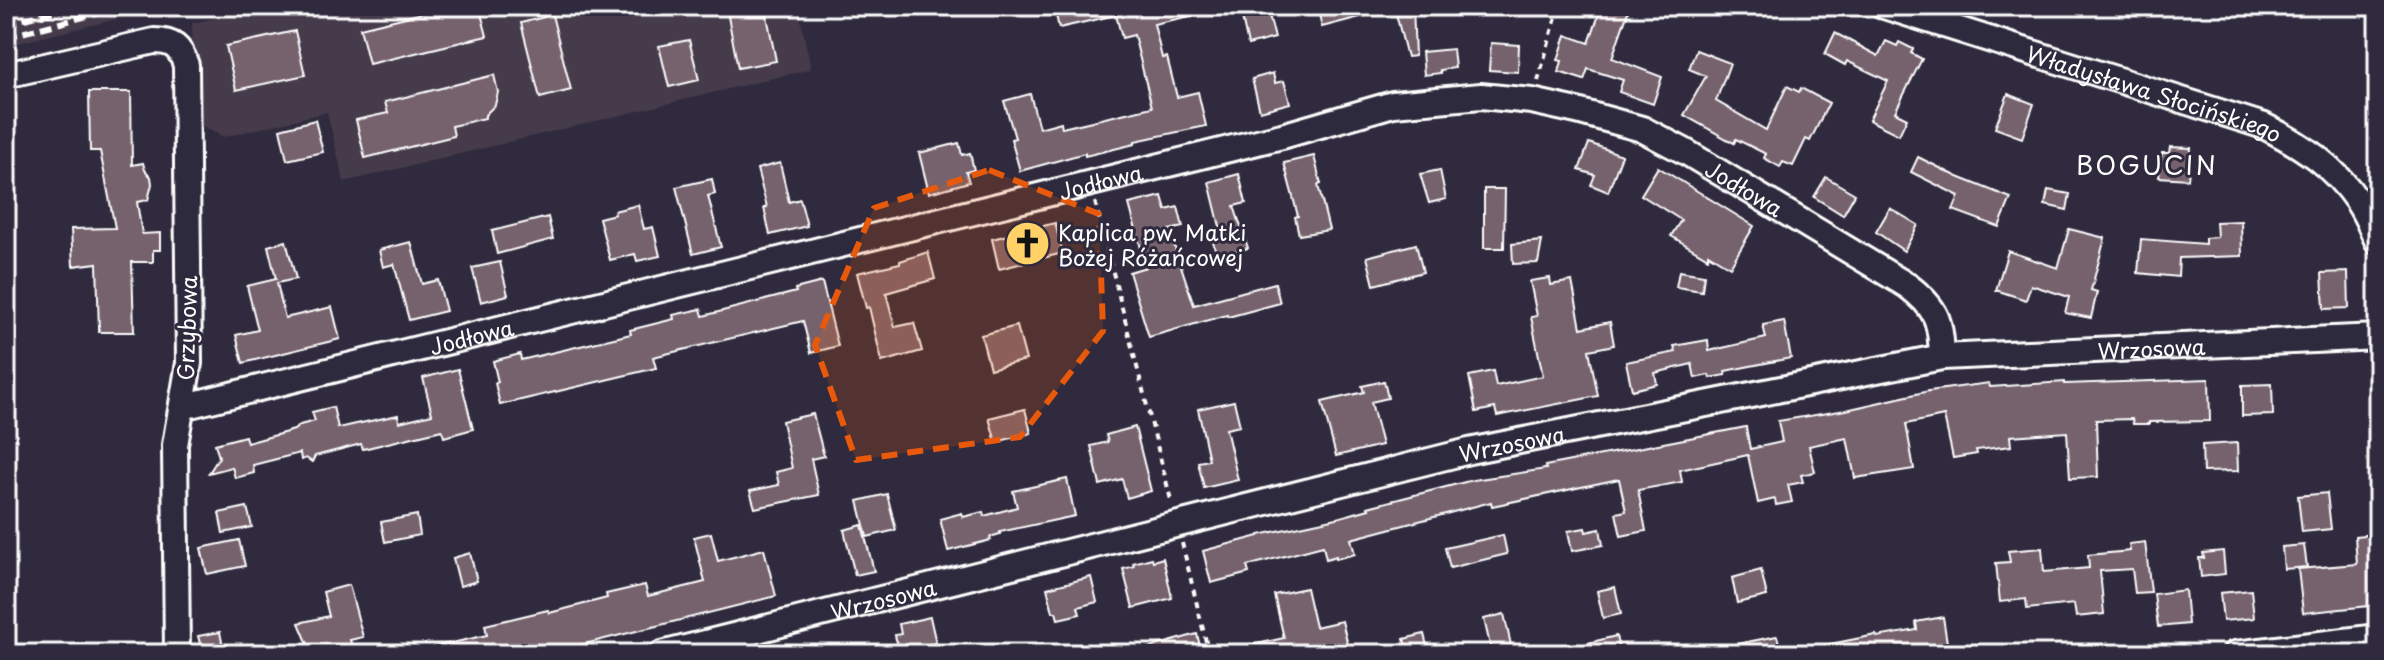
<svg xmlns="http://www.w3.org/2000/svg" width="2384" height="660" font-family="'Playpen Sans',sans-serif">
<rect width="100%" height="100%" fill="#2f2a3d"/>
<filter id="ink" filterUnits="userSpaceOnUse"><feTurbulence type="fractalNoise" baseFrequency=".0125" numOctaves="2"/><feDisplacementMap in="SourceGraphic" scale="16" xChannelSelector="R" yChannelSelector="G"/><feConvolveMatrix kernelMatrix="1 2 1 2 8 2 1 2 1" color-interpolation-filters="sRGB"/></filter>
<g filter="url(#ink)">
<!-- built -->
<g fill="#443b4b">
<polygon points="40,6 170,6 6,46 6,15"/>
<polygon points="273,6 798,6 811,69 344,182 327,112 224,137 197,124 193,117 192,23"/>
</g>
<!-- building -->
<g fill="#76626d" stroke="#fff" stroke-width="2">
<polygon points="452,6 479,6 487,36 369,64 360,28"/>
<polygon points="726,6 765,6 776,61 738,68"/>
<polygon points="1074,6 1203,6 1204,13 1154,24 1162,58 1167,57 1177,97 1198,92 1206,126 1135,141 1135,144 1085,156 1085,153 1020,171 1011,139 1015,138 1004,101 1030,94 1039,128 1061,122 1062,128 1152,107 1134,35 1122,38 1116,15 1059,28 1055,11"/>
<polygon points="1317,6 1378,6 1379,12 1322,27"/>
<polygon points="1394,6 1413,6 1415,56 1407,57"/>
<polygon points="1602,6 1630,6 1612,58 1662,77 1653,104 1619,92 1623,80 1588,69 1584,80 1559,72 1562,61 1558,60 1566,35 1589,43"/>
<polygon points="1257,14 1258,18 1269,15 1275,38 1248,45 1242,18"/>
<polygon points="552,15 571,90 540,98 521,23"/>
<polygon points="295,31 305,75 236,90 226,46"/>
<polygon points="1835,33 1878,56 1886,41 1897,46 1899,42 1913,49 1911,53 1922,59 1895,112 1907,118 1899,135 1869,120 1888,81 1847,61 1845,65 1825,54"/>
<polygon points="689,40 699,80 669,87 659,46"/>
<polygon points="1491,43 1519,45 1518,72 1489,70"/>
<polygon points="1453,49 1455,68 1440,70 1441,73 1424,75 1422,52"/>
<polygon points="1696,50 1730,63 1716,101 1766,130 1787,86 1799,92 1801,88 1829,103 1810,141 1806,139 1793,166 1783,162 1780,167 1764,158 1766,154 1736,139 1734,143 1684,115 1706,76 1689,69"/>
<polygon points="1273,73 1275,83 1284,81 1290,103 1260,111 1252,79"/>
<polygon points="494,75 498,92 495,105 485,115 485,118 452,126 454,136 365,158 356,120 388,113 385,102"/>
<polygon points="89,92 131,92 132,165 143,163 145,170 151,177 152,184 148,200 137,202 142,234 160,233 160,250 153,250 153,262 132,262 134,332 99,332 97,263 73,266 71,229 115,228 100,151 90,151"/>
<polygon points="2008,94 2034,104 2022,138 1995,128"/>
<polygon points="315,120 323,152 287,160 280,129"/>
<polygon points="959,143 962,155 970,153 974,170 966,172 969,182 929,193 919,153"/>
<polygon points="1589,143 1622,155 1608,192 1591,185 1595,175 1579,170"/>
<polygon points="2170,147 2191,148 2188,179 2159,177 2162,153 2169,153"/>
<polygon points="1314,156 1321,184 1318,185 1329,230 1299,235 1295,217 1298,216 1284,163"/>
<polygon points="1918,157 1958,177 2011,198 1999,227 1953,210 1959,196 1911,172"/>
<polygon points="780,163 789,202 800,199 807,226 770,235 764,208 767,207 757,169"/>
<polygon points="1658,167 1754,226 1730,267 1708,254 1708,258 1671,236 1681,220 1641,195"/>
<polygon points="1440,170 1446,199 1429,203 1420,174"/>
<polygon points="1239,174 1246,203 1234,206 1248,248 1217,256 1212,238 1222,235 1209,182"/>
<polygon points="1826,177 1855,194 1843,215 1814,197"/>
<polygon points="712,179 715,194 708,196 721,247 693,254 676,187"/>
<polygon points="1484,189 1505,189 1504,248 1484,248"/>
<polygon points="2048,190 2070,194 2067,210 2045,205"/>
<polygon points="1162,196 1166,210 1178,207 1183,227 1169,230 1194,305 1275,283 1280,303 1228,317 1227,315 1149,337 1129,272 1146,267 1129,204"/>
<polygon points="638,205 644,229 653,227 660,256 637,261 635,254 610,260 599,218 615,214 614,211"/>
<polygon points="1890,208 1918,225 1904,251 1876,232"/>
<polygon points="548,217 553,239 497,254 492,231"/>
<polygon points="2241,221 2242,256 2179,258 2178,277 2138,273 2141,239 2205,244 2205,238 2217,237 2216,222"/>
<polygon points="1055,223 1063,253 999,269 992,239"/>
<polygon points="2069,229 2105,238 2091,290 2097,292 2091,318 2065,313 2069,297 2031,285 2026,300 1996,290 2008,251 2058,268"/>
<polygon points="286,241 296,279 277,283 285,318 332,307 340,339 243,363 236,335 258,330 247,286 276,279 268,246"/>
<polygon points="1542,241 1538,263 1513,264 1512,244"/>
<polygon points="411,242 422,284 438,280 446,311 409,320 394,264 383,267 379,250"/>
<polygon points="1416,244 1423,272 1374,285 1367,257"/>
<polygon points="928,252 935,279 886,293 895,327 914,323 922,351 882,362 869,307 866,308 857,273 900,263 900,261"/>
<polygon points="500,262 508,295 481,302 472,268"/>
<polygon points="1679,271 1704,275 1702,291 1676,287"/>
<polygon points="2348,272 2349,308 2324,309 2322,273"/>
<polygon points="1550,278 1551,285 1572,281 1581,328 1610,322 1614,345 1589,350 1598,396 1497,416 1495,408 1476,412 1469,376 1493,371 1496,386 1543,376 1531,317 1537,316 1530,281"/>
<polygon points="822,282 838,346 811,353 803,321 653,357 656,368 500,405 495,383 498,382 493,361 520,354 521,360 631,334 630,330 674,319 673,315 701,309 703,316 796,292 795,289"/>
<polygon points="1784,321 1791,358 1725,371 1726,375 1710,378 1709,375 1695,378 1692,364 1655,373 1657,384 1632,390 1626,362 1676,352 1674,346 1708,340 1709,351 1766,338 1763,325"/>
<polygon points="1017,326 1026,360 990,369 981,335"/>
<polygon points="458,369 473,429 444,437 442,430 363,449 361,444 315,456 312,462 306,458 301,460 300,453 253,465 254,473 235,478 232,467 209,473 219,457 215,444 245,436 247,443 294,430 300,425 315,421 312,412 333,407 338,428 398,415 399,422 432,414 423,378"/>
<polygon points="2209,379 2210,421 2149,422 2149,424 2133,424 2132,419 2096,420 2098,477 2070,478 2067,432 2010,436 2011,446 1976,450 1977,454 1953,458 1944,416 1906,424 1914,469 1855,478 1847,438 1809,446 1815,472 1801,475 1803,482 1788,485 1792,502 1776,505 1775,499 1758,503 1748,455 1680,470 1682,482 1638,490 1646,531 1621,536 1616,513 1626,511 1619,479 1492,506 1491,502 1351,539 1355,554 1336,559 1336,556 1326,559 1323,546 1247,566 1249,573 1211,583 1203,551 1259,536 1259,535 1337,518 1369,509 1368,507 1473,480 1546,469 1545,466 1746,427 1750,449 1782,442 1778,421 1846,410 1929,391 1989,383 1990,387 2065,382 2065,384"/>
<polygon points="1384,381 1388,398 1371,402 1382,445 1336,456 1322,402 1364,392 1362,386"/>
<polygon points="2272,384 2273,415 2242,416 2242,385"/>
<polygon points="1234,401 1240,426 1226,429 1238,480 1204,488 1198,462 1209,460 1198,409"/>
<polygon points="1025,409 1031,433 996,442 989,418"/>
<polygon points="813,414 824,456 811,459 819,495 755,508 750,491 779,485 776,472 792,468 782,421"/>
<polygon points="1135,427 1151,491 1127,498 1122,479 1100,485 1091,446 1108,442 1106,435"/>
<polygon points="2237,443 2238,471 2203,472 2202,445"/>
<polygon points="1067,479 1075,516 1000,532 1000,534 990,537 991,540 948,551 940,519 962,513 963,517 983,512 984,516 1017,507 1013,491"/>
<polygon points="2327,493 2331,529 2302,532 2298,496"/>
<polygon points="887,494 896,530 867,537 858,501"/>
<polygon points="247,507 252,527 223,533 219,513"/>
<polygon points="417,515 420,535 385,542 381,522"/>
<polygon points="862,525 874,571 855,575 844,530"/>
<polygon points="1585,528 1586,532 1600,529 1603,545 1572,551 1568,531"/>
<polygon points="711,533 718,561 764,549 776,596 545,654 435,654 434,647 487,635 485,625 548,610 549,613 565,609 607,598 606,594 645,585 648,596 705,582 694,537"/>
<polygon points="2374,534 2378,565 2378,605 2303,613 2298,569 2357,564 2355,536"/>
<polygon points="1503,535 1507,554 1450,568 1445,548"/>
<polygon points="239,540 245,566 207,574 201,548"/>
<polygon points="2145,542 2151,592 2135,593 2132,569 2100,571 2104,614 2076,617 2074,604 2027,609 2026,599 2000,602 1996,563 2010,562 2008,551 2042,548 2044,572 2089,568 2088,555 2130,551 2129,544"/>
<polygon points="2304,545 2307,567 2284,569 2282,547"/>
<polygon points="2223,551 2225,574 2201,577 2199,558 2204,558 2203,553"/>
<polygon points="470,553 477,581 460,586 453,558"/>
<polygon points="1152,558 1153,561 1163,558 1172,598 1133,608 1123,569 1134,566 1133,563"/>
<polygon points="1761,570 1767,596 1737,603 1732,578"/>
<polygon points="1091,577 1097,602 1078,607 1080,614 1058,619 1056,612 1053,612 1047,588"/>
<polygon points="349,585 363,637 350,640 352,646 337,650 338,654 312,654 299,623 329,616 323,592"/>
<polygon points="1615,587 1621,614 1603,618 1597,591"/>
<polygon points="1306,588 1315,627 1342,621 1350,654 1248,654 1247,646 1284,638 1274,595"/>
<polygon points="2185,590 2188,624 2158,627 2154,594"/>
<polygon points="2251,590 2254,618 2223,621 2220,593"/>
<polygon points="1504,614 1513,654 1492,654 1484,619"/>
<polygon points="930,617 936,643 899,652 895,635 901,634 899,624"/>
<polygon points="1943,617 1948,649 1918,654 1821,654 1820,646 1876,635 1877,637 1917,630 1916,622"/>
<polygon points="220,632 223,647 202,651 198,636"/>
<polygon points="1197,634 1202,654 1146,654 1145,649"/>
<polygon points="1424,634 1429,654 1408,654 1404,639"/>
<polygon points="1616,636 1620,654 1569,654 1568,648"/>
<polygon points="1777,636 1782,654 1728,654 1727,646"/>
</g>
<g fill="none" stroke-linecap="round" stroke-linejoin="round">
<defs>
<g id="minor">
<path id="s1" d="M1884,6l380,120c38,19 70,40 94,76 8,12 14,27 20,40"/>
<path d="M6,75l148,-34c19,0 26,6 32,24l3,298 -14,82 2,209"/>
<path id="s2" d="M182,407l1100,-271 111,-32 88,-8 51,5 45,10 65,18 44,23 222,134c29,22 33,35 34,71"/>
<path id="s3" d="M662,654l807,-203 473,-94 436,-20"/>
<polyline points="2235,654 2378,637"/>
</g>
</defs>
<!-- minor casing -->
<use href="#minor" stroke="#fff" stroke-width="30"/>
<!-- path -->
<g stroke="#fff" stroke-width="4" stroke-dasharray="6 6" stroke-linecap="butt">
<polyline points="1538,81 1559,6"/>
<polyline points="1095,202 1172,504"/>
<polyline points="1182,543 1209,654"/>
</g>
<!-- minor -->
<use href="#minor" stroke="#2f2a3d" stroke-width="24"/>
<!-- rail -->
<g stroke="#fff" stroke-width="6" stroke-dasharray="12 6" stroke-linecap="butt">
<polyline points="6,24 75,6"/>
<polyline points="6,37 126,6"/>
</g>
</g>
</g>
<!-- marked area -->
<path fill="#e8590c" fill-opacity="0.2" stroke="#e8590c" stroke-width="6" stroke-dasharray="16 10" stroke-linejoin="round" d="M989,170l110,44 4,117 -83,106 -164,23 -41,-115 59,-137z"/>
<!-- icons -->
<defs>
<symbol id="church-disc" viewBox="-11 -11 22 22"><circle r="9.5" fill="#ffd166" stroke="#2f2a3d"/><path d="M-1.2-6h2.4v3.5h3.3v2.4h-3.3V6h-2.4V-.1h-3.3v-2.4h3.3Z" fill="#111"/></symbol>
</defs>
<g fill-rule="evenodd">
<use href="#church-disc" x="1002" y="218" width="51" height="51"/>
</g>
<g text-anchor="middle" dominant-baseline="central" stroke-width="6" stroke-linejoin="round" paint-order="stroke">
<!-- street labels -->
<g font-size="22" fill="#fff" stroke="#2f2a3d">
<text stroke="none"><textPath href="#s1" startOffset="284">Władysława Słocińskiego</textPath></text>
<text stroke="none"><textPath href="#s2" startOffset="946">Jodłowa</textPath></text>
<text stroke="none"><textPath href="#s2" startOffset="1620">Jodłowa</textPath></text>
<text transform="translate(186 328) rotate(-88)">Grzybowa</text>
<text stroke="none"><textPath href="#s2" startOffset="298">Jodłowa</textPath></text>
<text stroke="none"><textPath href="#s3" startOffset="1524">Wrzosowa</textPath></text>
<text stroke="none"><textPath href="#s3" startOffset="876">Wrzosowa</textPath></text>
<text stroke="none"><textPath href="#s3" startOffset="228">Wrzosowa</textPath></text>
</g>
<!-- poi labels -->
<g font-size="22" fill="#fff" stroke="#2f2a3d" text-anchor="start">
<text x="1058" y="231">Kaplica pw. Matki<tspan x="1058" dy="25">Bożej Różańcowej</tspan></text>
</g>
<!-- quarter labels -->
<g font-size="26" letter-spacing="2" fill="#fff" stroke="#2f2a3d">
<text x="2147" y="164">BOGUCIN</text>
</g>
</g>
<!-- margin -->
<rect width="2384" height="660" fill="none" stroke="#2f2a3d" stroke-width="32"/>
<rect x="16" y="16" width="2352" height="628" fill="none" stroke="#fff" stroke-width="3" filter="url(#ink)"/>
</svg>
